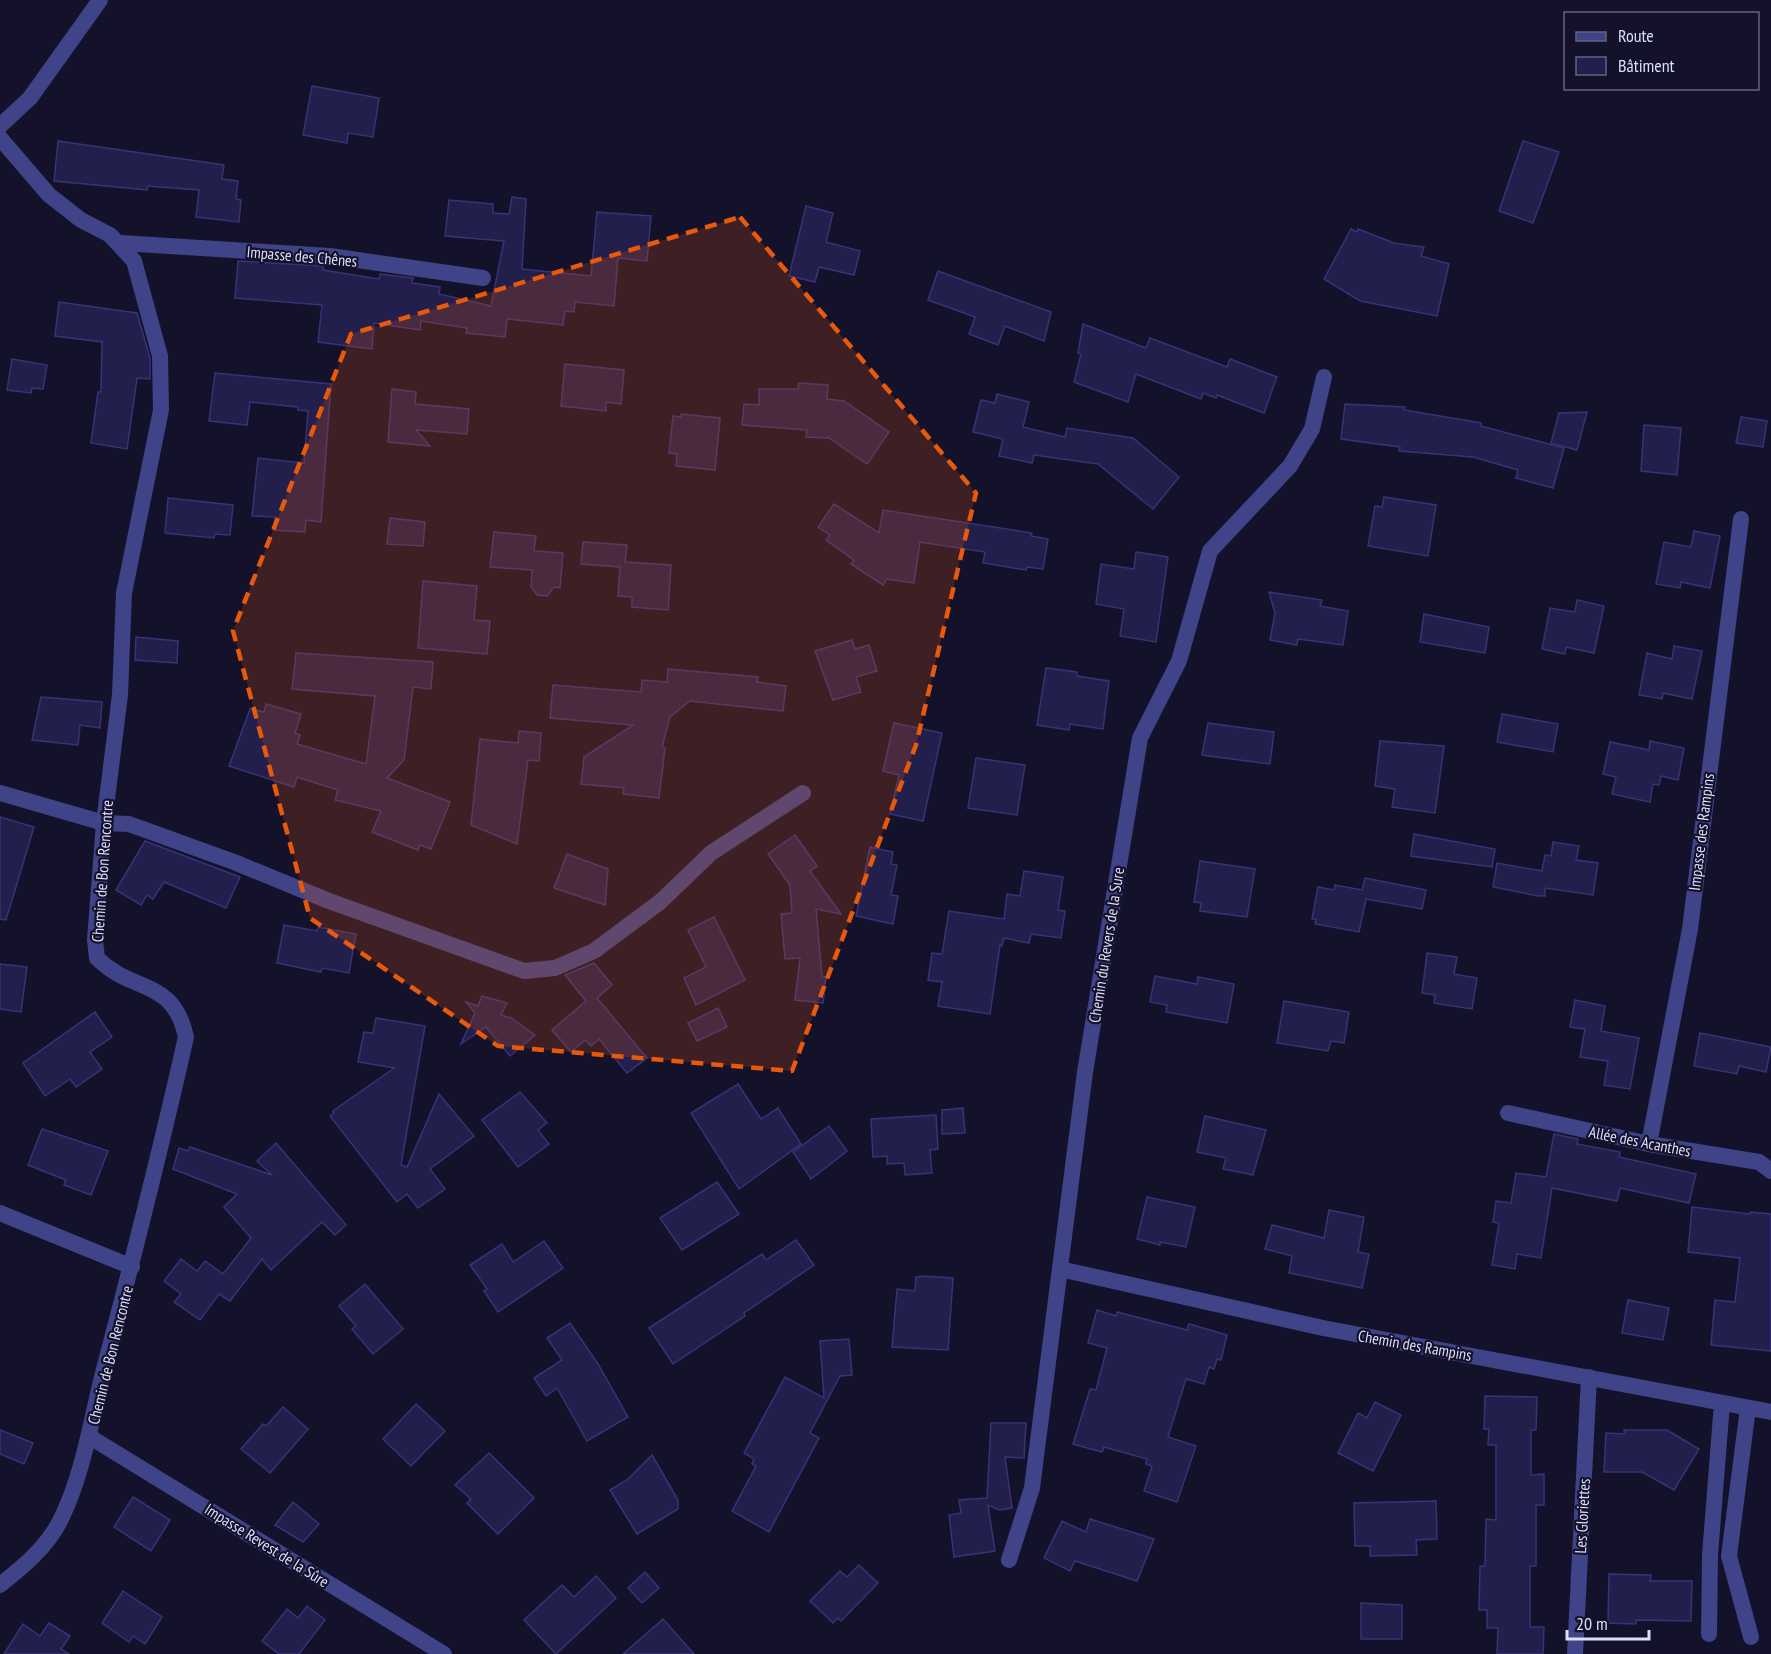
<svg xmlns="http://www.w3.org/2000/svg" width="1771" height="1654" font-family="'PT Sans Narrow',sans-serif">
<rect width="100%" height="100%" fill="#14122b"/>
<!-- building -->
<g fill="#231f4c" stroke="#383277" stroke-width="1.5">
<polygon points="312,86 379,98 373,137 348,133 347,143 303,135"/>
<polygon points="58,141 224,165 222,179 238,181 236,199 241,200 239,222 196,217 199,190 148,186 147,190 54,181"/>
<polygon points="1523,141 1559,152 1533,223 1499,211"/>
<polygon points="512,197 526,199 522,269 591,276 597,212 651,216 647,261 618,258 614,306 575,302 574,312 565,311 563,325 507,319 505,337 466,333 467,328 421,321 420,330 374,323 372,349 318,342 322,305 235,298 238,261 323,266 323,270 379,279 380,274 413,278 412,283 440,287 439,294 491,306 504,241 445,236 449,200 493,204 493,213 509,214"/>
<polygon points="806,206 833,213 826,242 860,251 854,275 819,267 815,282 789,276"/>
<polygon points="1351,229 1357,232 1358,229 1394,243 1424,247 1421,256 1449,264 1437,316 1360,301 1324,279"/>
<polygon points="938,271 1051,312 1044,341 1005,326 998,345 969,334 975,317 928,300"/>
<polygon points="59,302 137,313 150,358 150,379 137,378 127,449 91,443 98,392 101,392 102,342 55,336"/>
<polygon points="1083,324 1146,348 1150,338 1227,367 1230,359 1277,377 1264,413 1217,395 1216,398 1203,393 1201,399 1136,374 1128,402 1074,382 1081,354 1078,353"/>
<polygon points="12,359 47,365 43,389 32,388 31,393 7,390"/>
<polygon points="565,364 624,370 621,404 606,402 606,411 561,406"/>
<polygon points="215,373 331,384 321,522 306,520 305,532 273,530 275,517 252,516 258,458 304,463 308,411 298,410 298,407 250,402 247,425 209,421"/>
<polygon points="799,383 828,385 827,399 844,401 889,432 867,464 829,438 806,437 807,430 742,425 744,404 759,405 759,389 798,389"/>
<polygon points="392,389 416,392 415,404 469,409 467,434 416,430 430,446 388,442"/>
<polygon points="997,394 1029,402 1023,427 1065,437 1067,428 1133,438 1179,477 1153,509 1098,464 1034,455 1032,463 999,456 1003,439 973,432 981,400 995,403"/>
<polygon points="1345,404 1405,407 1404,410 1481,423 1481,426 1564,448 1553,488 1516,478 1518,470 1473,457 1399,451 1400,447 1341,439"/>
<polygon points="1587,412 1577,450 1551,443 1559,413"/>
<polygon points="681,414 720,418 715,470 676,466 677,454 669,453 673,416 681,417"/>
<polygon points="1741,417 1767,421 1763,447 1736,443"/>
<polygon points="1644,425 1681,428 1677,475 1641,471"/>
<polygon points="1384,497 1436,505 1428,556 1368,546 1375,506 1382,507"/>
<polygon points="168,498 233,505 230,535 215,534 214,538 165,533"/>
<polygon points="834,504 879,533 883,510 1032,533 1031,536 1048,539 1043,569 1027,567 1026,570 983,563 985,552 920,542 914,583 887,579 883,585 851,564 854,560 826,540 830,535 818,527"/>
<polygon points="390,518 425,522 423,546 387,544"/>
<polygon points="1694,531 1720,536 1710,588 1681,582 1680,588 1656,584 1664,542 1691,547"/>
<polygon points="494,532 536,536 534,551 563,553 560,588 554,587 547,596 537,595 531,587 532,570 490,567"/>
<polygon points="583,542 627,545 625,562 671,565 668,610 632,607 632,597 618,596 620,567 581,564"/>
<polygon points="1136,552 1168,557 1156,642 1120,636 1124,609 1096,604 1101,564 1134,569"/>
<polygon points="423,581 477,586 474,620 490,621 487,654 418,648"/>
<polygon points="1269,592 1322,600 1320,606 1348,611 1343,645 1298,639 1297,645 1270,640 1275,613"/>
<polygon points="1577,600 1604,606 1594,653 1566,647 1565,654 1542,649 1550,608 1575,612"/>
<polygon points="1424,614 1489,627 1485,653 1420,642"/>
<polygon points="136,637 178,641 177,663 135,660"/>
<polygon points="852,640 855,649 869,645 877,671 856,677 861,692 833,700 815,651"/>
<polygon points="1674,646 1702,651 1692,699 1663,693 1662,699 1639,695 1647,653 1672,659"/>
<polygon points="296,653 433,662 431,689 413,687 404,760 387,778 450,802 431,849 420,845 418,850 372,832 381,811 335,800 338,790 297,777 294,787 229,766 250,709 264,712 266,704 301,714 295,733 300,735 297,744 366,764 375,696 292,689"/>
<polygon points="1046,668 1077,672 1077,676 1109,681 1103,729 1070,724 1069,730 1037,725"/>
<polygon points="668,669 758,677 757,682 786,686 783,711 690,701 670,717 662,747 665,748 659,798 623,794 624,788 581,784 584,757 633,725 550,718 553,685 641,692 642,680 667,682"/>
<polygon points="41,697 102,702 100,728 80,725 78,745 32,740"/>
<polygon points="1502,714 1558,724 1553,752 1497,742"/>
<polygon points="894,723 942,733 923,821 890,814 899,775 883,771"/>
<polygon points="1208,723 1274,732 1270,764 1202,755"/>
<polygon points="519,731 541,733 539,761 528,760 517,844 471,825 480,739 518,743"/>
<polygon points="1380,741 1444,746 1435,813 1392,807 1395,789 1375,786"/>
<polygon points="1650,741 1684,748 1678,780 1661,776 1659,785 1653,784 1650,802 1612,794 1616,777 1603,774 1610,742 1649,750"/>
<polygon points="976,758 1025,765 1017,815 968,808"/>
<polygon points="0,817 34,827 6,920 0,919"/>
<polygon points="1414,834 1495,849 1492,867 1411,856"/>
<polygon points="795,835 817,866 810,871 841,914 816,909 822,976 826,977 823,1003 795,1000 800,958 785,959 781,914 792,913 790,885 768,854"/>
<polygon points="145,841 240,877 226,908 164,882 153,899 147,895 141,905 116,890"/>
<polygon points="1553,842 1579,846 1576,860 1598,863 1593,895 1545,888 1545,896 1538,896 1493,887 1497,863 1542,871 1545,855 1551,856"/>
<polygon points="870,847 893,852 891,864 897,865 891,895 898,896 893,924 856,916"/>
<polygon points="567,854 608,869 605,905 554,888"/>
<polygon points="1200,861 1255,869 1247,917 1200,911 1201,903 1194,902"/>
<polygon points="1024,871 1063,877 1058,910 1065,911 1061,938 1031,934 1029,943 1004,938 1002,946 1000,945 990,1014 938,1006 942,982 928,980 932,953 942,954 949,911 1004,919 1007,894 1020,896"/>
<polygon points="1365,878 1426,890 1422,909 1366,899 1359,932 1315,924 1316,919 1312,919 1318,887 1334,890 1335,885 1362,890"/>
<polygon points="714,917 745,980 696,1005 684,978 706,967 688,930"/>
<polygon points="284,925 317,931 318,927 356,934 349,973 322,968 321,972 277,963"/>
<polygon points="1427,953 1457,957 1454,974 1477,978 1472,1009 1434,1003 1435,995 1422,993"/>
<polygon points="594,963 612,985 597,998 647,1058 627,1073 599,1039 591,1046 585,1040 571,1052 552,1030 586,1001 565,975"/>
<polygon points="0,964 27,967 21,1012 0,1009"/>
<polygon points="1155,976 1197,984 1198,977 1234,984 1227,1023 1166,1012 1167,1005 1150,1002"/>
<polygon points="482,996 507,1003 501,1015 511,1018 535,1035 510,1056 486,1027 461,1044 475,1013 466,1002 478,1006"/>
<polygon points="1575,1000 1605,1006 1601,1031 1639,1038 1630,1089 1604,1085 1608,1061 1580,1057 1585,1029 1570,1027"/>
<polygon points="1284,1001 1349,1012 1344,1043 1331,1041 1328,1051 1277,1043"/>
<polygon points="718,1008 727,1027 697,1041 688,1023"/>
<polygon points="95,1012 112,1037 90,1052 102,1069 76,1087 70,1079 45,1096 23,1063"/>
<polygon points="376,1018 425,1026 401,1165 407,1167 439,1094 474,1136 430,1169 445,1189 418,1208 407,1194 397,1202 330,1116 334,1113 333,1111 394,1068 358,1062 364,1032 373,1033"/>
<polygon points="1700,1033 1771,1047 1766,1072 1739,1066 1737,1074 1694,1066"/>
<polygon points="738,1084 761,1119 778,1108 801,1144 739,1189 691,1113"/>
<polygon points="520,1092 547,1123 538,1130 549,1144 518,1167 482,1120"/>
<polygon points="963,1108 965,1133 942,1134 942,1110"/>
<polygon points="936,1115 938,1149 930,1150 932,1173 905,1175 904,1163 887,1164 887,1156 873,1157 871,1119"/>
<polygon points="1205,1116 1266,1130 1253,1175 1223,1169 1226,1158 1197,1152"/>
<polygon points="829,1126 847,1151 811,1179 793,1152"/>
<polygon points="42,1129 108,1151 91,1195 64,1185 66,1180 28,1165"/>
<polygon points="1554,1134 1578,1139 1577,1144 1620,1152 1619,1157 1696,1174 1689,1203 1620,1188 1617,1201 1552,1188 1541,1258 1517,1254 1515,1269 1492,1265 1499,1223 1493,1222 1496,1201 1511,1203 1516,1173 1546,1177"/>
<polygon points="276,1143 346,1225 335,1235 322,1222 271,1270 262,1259 230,1301 219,1294 200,1320 174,1302 181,1294 164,1281 181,1259 197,1271 205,1261 223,1274 251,1238 224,1207 237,1194 173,1169 179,1148 188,1151 190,1147 272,1175 257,1161"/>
<polygon points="717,1182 739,1214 682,1250 660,1218"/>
<polygon points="1147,1197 1195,1207 1186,1247 1160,1242 1160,1245 1137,1239"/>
<polygon points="1692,1207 1750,1214 1750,1212 1771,1214 1771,1351 1711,1345 1715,1300 1735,1302 1740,1258 1688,1252"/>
<polygon points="1329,1210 1364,1217 1358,1252 1369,1254 1362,1288 1289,1273 1292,1256 1265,1249 1272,1225 1324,1238"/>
<polygon points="796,1240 814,1265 744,1313 745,1316 673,1364 649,1328 762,1254 766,1260"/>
<polygon points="544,1241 563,1268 498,1312 484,1291 487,1289 470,1265 502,1244 513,1262"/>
<polygon points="923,1276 953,1278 948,1350 892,1347 897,1289 915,1291 916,1277"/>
<polygon points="365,1284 403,1329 373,1354 352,1329 356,1326 339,1306"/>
<polygon points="1628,1300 1669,1308 1663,1340 1622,1333"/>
<polygon points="1097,1310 1116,1316 1117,1312 1187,1330 1189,1324 1227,1335 1221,1360 1217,1359 1214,1369 1209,1367 1204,1384 1186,1379 1168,1437 1196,1446 1177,1502 1144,1491 1152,1466 1146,1464 1147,1459 1104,1447 1102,1452 1073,1444 1090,1389 1096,1390 1107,1348 1088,1343"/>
<polygon points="570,1323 598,1364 628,1417 587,1441 557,1388 546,1396 534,1378 562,1360 547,1338"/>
<polygon points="849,1339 852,1375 840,1376 810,1433 819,1438 769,1532 732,1511 756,1466 752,1464 754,1459 744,1453 785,1377 824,1398 820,1341"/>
<polygon points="1485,1396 1537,1397 1536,1430 1531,1430 1531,1475 1544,1474 1544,1505 1536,1505 1536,1566 1530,1566 1530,1627 1544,1627 1543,1654 1497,1654 1498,1628 1487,1628 1487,1610 1479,1610 1480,1566 1485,1566 1486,1519 1496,1520 1496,1445 1488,1445 1489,1429 1484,1429"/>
<polygon points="1375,1402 1401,1415 1373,1471 1338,1453 1358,1413 1367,1418"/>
<polygon points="416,1404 445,1431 411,1466 383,1439"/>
<polygon points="283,1407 308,1429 270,1473 241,1449 263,1424 266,1426"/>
<polygon points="991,1423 1026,1423 1024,1458 1005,1457 1012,1508 999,1510 988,1505 995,1551 954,1557 949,1515 961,1513 959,1500 987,1498"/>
<polygon points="0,1430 33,1443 24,1464 0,1454"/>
<polygon points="1624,1430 1667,1430 1699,1449 1674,1490 1642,1472 1604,1472 1606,1433 1625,1434"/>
<polygon points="489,1453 534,1498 498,1534 467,1503 471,1499 455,1485"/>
<polygon points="652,1455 678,1500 678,1509 637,1534 610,1490 627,1480"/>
<polygon points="133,1497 170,1520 151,1551 114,1527"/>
<polygon points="1436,1501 1437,1539 1416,1540 1417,1555 1370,1556 1370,1546 1355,1546 1354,1503"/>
<polygon points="293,1502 319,1524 303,1542 275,1525"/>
<polygon points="1090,1519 1154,1539 1137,1581 1075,1561 1070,1571 1044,1558 1062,1521 1086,1532"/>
<polygon points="859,1565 878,1583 841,1621 838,1618 833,1623 810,1601 840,1571 847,1577"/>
<polygon points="645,1572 659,1588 642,1603 628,1588"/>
<polygon points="1609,1574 1651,1575 1650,1581 1692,1581 1691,1621 1636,1620 1636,1624 1608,1623"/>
<polygon points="596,1576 616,1598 556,1654 524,1620 562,1585 574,1597"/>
<polygon points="123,1591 162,1617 145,1644 133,1636 129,1642 102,1623"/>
<polygon points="1361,1603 1402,1605 1402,1639 1361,1639"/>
<polygon points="307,1606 325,1620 299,1654 279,1654 262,1641 287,1609 298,1618"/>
<polygon points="663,1619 694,1654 623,1654"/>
<polygon points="49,1623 70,1636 61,1649 69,1654 4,1654 23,1624 40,1636"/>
</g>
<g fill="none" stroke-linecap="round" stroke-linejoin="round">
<!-- minor -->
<g stroke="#3f4388" stroke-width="16">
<polyline points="0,126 30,98 100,0"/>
<path d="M0,138l49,57 32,25 29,15 24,26 26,95 1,54 -37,183 -4,102 -16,128 -9,117 2,18c35,36 76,19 89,79 -25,111 -53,222 -82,332 -13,50 -20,103 -43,150 -13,27 -37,47 -61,66"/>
<polyline points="121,243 330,256 483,278"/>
<polyline points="0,793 104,823 129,824 234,862 329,901 524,971 555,968 594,951 660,902 711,853 803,793"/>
<polyline points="1508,1113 1649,1144 1759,1162 1771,1171"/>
<polyline points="1649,1144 1690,929 1741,519"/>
<polyline points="0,1213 132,1267"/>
<polyline points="1060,1269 1323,1328 1771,1412"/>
<polyline points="1748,1408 1729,1556 1751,1637"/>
<polyline points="90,1437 444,1654"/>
<polyline points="1009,1560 1032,1488 1085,1072 1140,738 1179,661 1210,551 1290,466 1312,429 1324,377"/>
<polyline points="1709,1634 1710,1555 1722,1403"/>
<polyline points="1575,1654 1589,1377"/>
</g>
</g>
<!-- marked area -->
<path fill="#e8590c" fill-opacity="0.2" stroke="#e8590c" stroke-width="4.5" stroke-dasharray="12 8" stroke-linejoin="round" d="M740,217l236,276 -60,252 -124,326 -294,-25 -188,-128 -77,-287 118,-297z"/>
<g text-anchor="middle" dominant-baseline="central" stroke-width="4.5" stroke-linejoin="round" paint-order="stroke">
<!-- street labels -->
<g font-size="16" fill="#deddfe" stroke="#14122b">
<text transform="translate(302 256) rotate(5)">Impasse des Chênes</text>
<text transform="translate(1701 832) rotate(-83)">Impasse des Rampins</text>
<text transform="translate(102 871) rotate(-86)">Chemin de Bon Rencontre</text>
<text transform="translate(1106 945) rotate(-81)">Chemin du Revers de la Sure</text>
<text transform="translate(1640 1141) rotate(11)">Allée des Acanthes</text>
<text transform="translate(1415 1345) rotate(10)">Chemin des Rampins</text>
<text transform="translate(110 1355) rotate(-76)">Chemin de Bon Rencontre</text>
<text transform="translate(1582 1516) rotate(-87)">Les Gloriettes</text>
<text transform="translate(267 1545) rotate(32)">Impasse Revest de la Sûre</text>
</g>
</g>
<!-- legend -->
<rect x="1564" y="12" width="195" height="78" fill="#14122b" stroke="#65637f" stroke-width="1.5"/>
<rect x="1576" y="32" width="30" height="9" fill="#3f4388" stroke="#65637f" stroke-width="1.5"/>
<text x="1618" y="42" font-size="18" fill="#deddfe">Route</text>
<rect x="1576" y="57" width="30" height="18" fill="#231f4c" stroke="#65637f" stroke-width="1.5"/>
<text x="1618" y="72" font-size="18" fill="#deddfe">Bâtiment</text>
<!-- scale -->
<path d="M1567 1630v9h82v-9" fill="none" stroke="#deddfe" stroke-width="3"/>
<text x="1576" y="1630" font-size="18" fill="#deddfe" stroke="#14122b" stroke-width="4.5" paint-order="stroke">20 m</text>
</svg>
